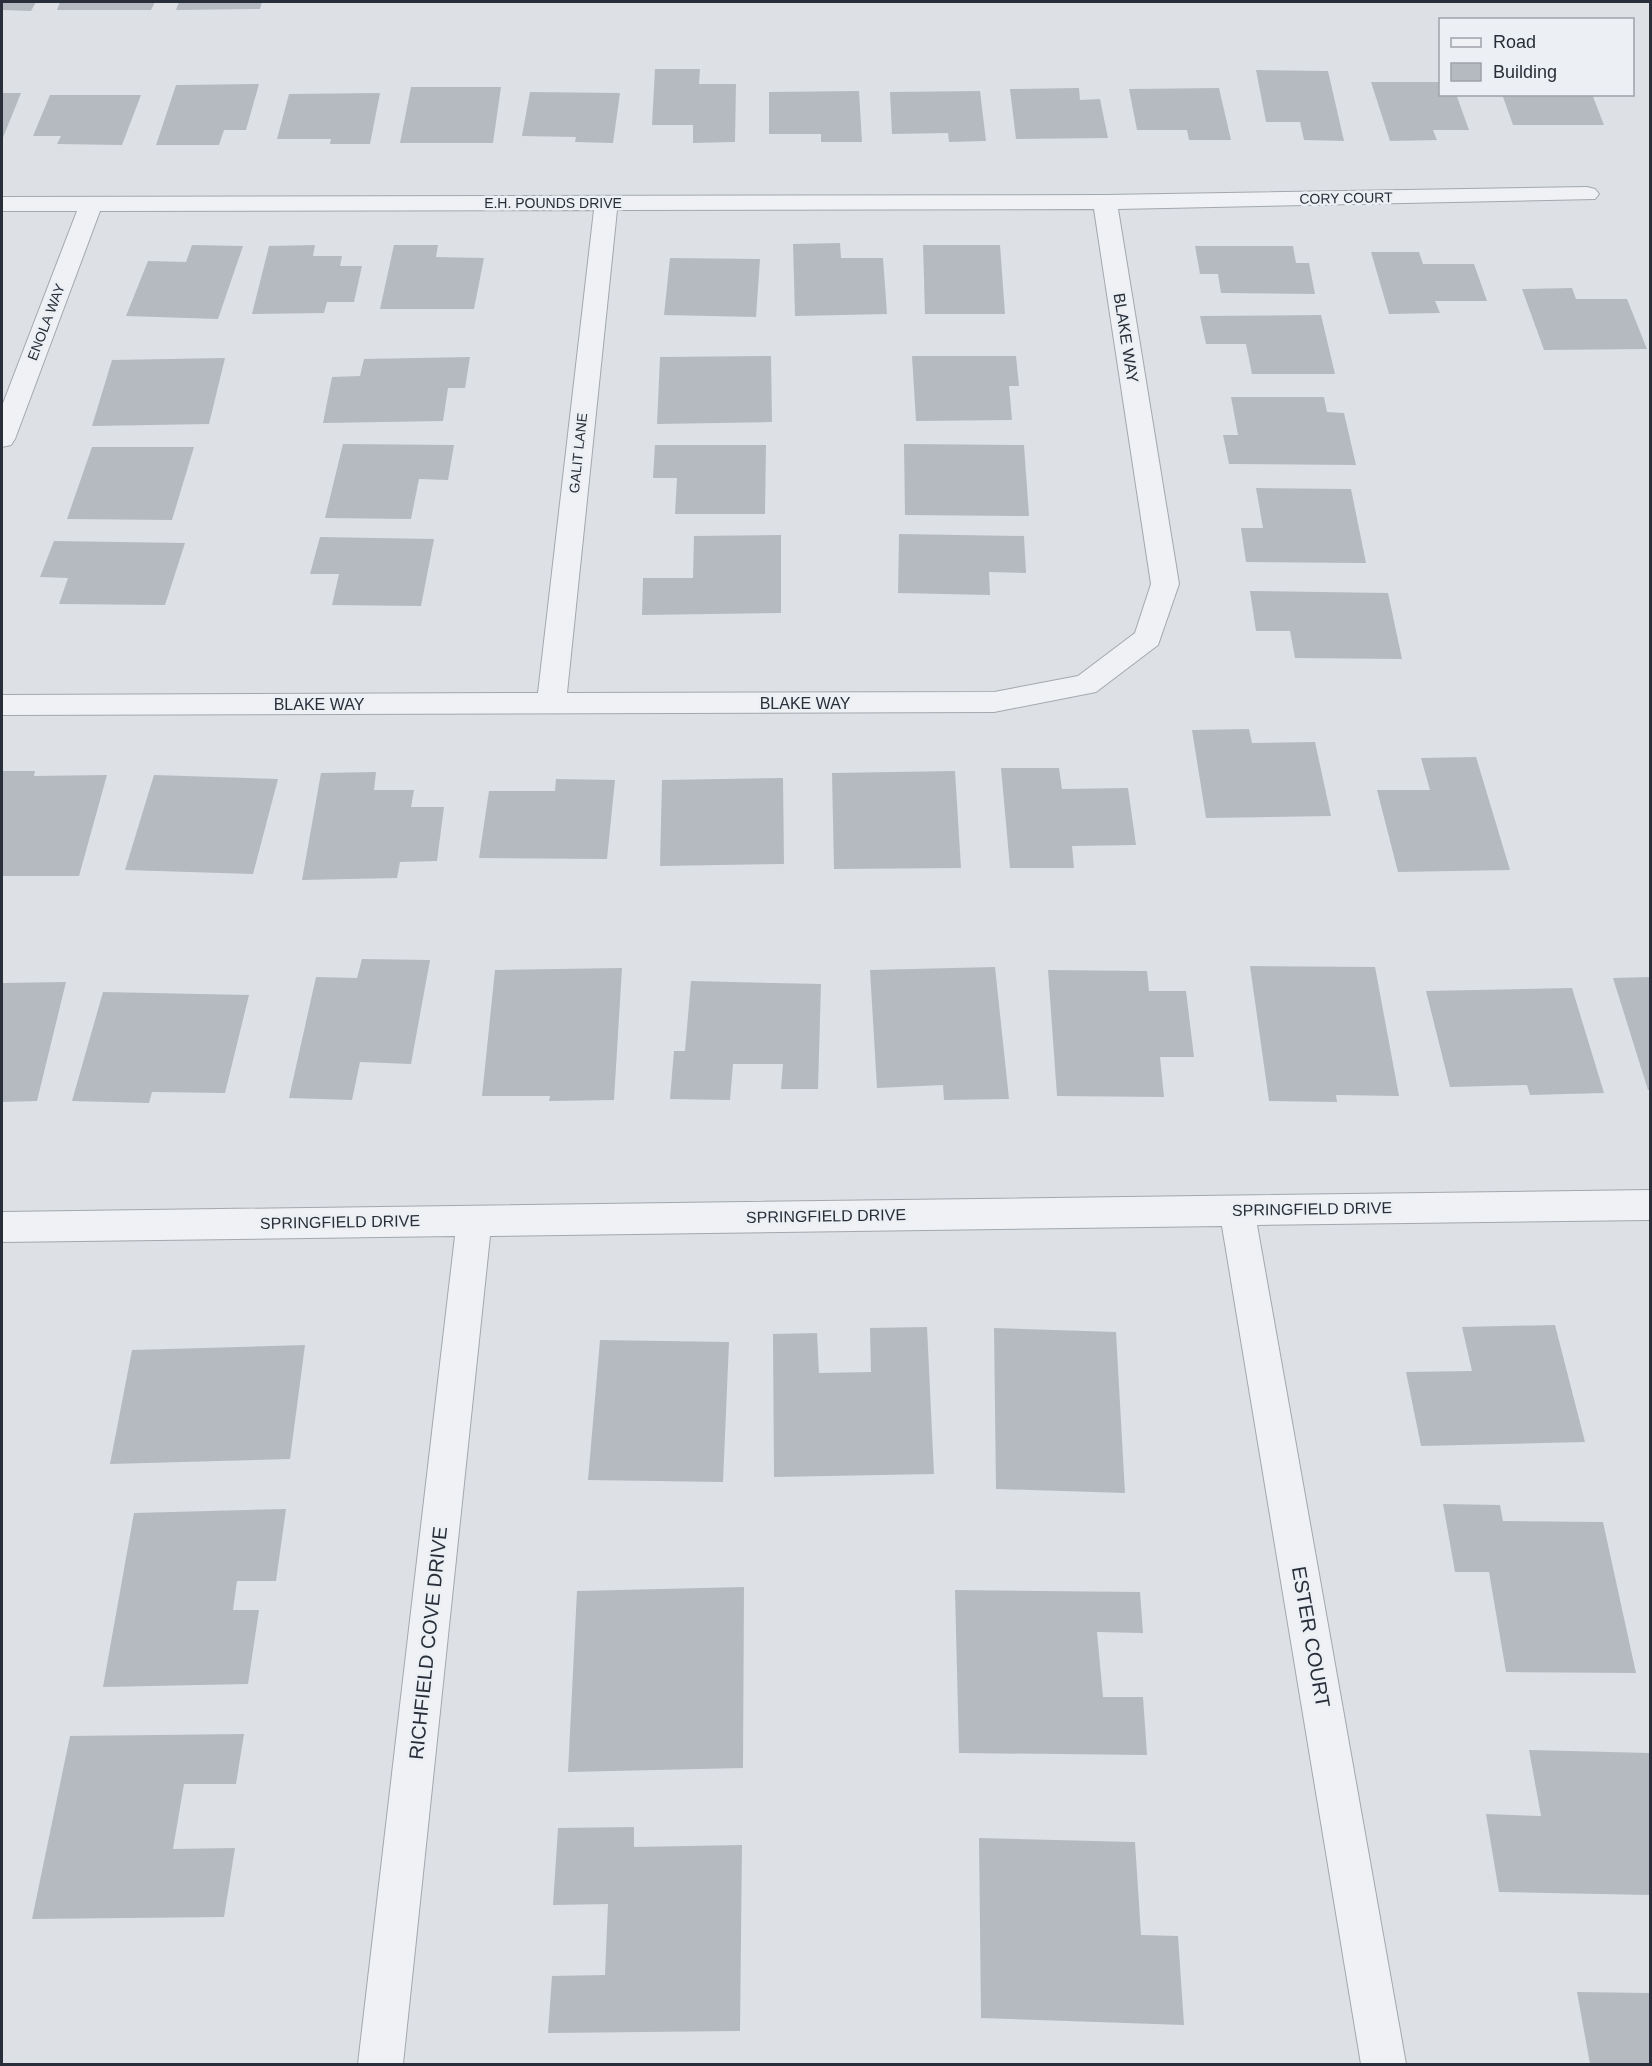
<svg xmlns="http://www.w3.org/2000/svg" width="1652" height="2066" font-family="Arial,sans-serif">
<rect width="100%" height="100%" fill="#dde1e5"/>
<!-- building -->
<g fill="#b5bac1">
<polygon points="2,2 36,2 31,11 2,10"/>
<polygon points="60,2 155,2 151,10 57,10"/>
<polygon points="179,2 262,2 260,9 176,10"/>
<polygon points="655,69 700,69 699,84 736,84 735,142 693,143 693,125 652,125"/>
<polygon points="1256,70 1328,71 1344,141 1304,140 1300,122 1266,122"/>
<polygon points="1371,82 1440,82 1440,94 1456,94 1469,130 1433,130 1437,140 1390,141"/>
<polygon points="259,84 246,130 224,130 219,145 156,145 176,85"/>
<polygon points="411,87 501,87 493,143 400,143"/>
<polygon points="1079,88 1080,100 1100,99 1108,138 1016,139 1010,89"/>
<polygon points="1219,88 1231,140 1189,140 1187,130 1137,130 1129,89"/>
<polygon points="859,91 862,142 821,142 821,134 769,134 769,92"/>
<polygon points="980,91 986,141 949,142 948,133 892,134 890,92"/>
<polygon points="530,92 620,93 613,143 575,142 576,137 522,136"/>
<polygon points="2,93 21,93 2,140"/>
<polygon points="380,93 370,144 330,144 331,139 277,139 289,94"/>
<polygon points="1502,94 1592,94 1604,125 1513,125"/>
<polygon points="50,95 141,95 122,145 57,144 61,136 33,136"/>
<polygon points="840,243 841,258 883,258 887,314 795,316 793,244"/>
<polygon points="192,245 243,246 218,319 126,316 148,261 186,262"/>
<polygon points="315,245 313,256 342,256 340,266 362,266 354,302 327,302 324,313 252,314 269,246"/>
<polygon points="394,245 438,245 436,257 484,258 474,309 380,309"/>
<polygon points="923,245 1000,245 1005,314 925,314"/>
<polygon points="1195,246 1293,246 1296,263 1309,263 1315,294 1221,293 1218,274 1200,274"/>
<polygon points="1371,252 1419,252 1423,264 1474,264 1487,301 1435,301 1440,313 1389,314"/>
<polygon points="670,258 760,259 756,317 664,315"/>
<polygon points="1572,288 1576,299 1627,299 1647,349 1544,350 1522,289"/>
<polygon points="1321,315 1335,374 1252,374 1246,344 1206,344 1200,316"/>
<polygon points="771,356 772,422 657,424 660,357"/>
<polygon points="912,356 1016,356 1019,386 1009,386 1012,420 916,421"/>
<polygon points="470,357 465,388 448,388 443,421 323,423 332,377 360,376 364,359"/>
<polygon points="225,358 209,424 92,426 112,360"/>
<polygon points="1231,397 1324,397 1327,412 1344,413 1356,465 1229,464 1223,435 1238,435"/>
<polygon points="343,444 454,445 448,480 419,479 411,519 325,518"/>
<polygon points="904,444 1024,445 1029,516 905,515"/>
<polygon points="655,445 766,445 765,514 675,514 677,478 653,478"/>
<polygon points="92,447 194,447 172,520 67,519"/>
<polygon points="1256,488 1351,489 1366,563 1246,562 1241,528 1263,528"/>
<polygon points="899,534 1024,536 1026,573 989,572 990,595 898,593"/>
<polygon points="781,535 781,613 642,615 643,578 693,578 694,536"/>
<polygon points="320,537 434,539 421,606 332,605 339,574 310,574"/>
<polygon points="54,541 185,543 165,605 59,604 68,578 40,577"/>
<polygon points="1250,591 1388,593 1402,659 1295,658 1290,631 1256,631"/>
<polygon points="1249,729 1252,743 1315,742 1331,816 1206,818 1192,730"/>
<polygon points="1476,757 1510,870 1398,872 1377,790 1430,790 1421,758"/>
<polygon points="1001,768 1059,768 1062,789 1128,788 1136,845 1072,846 1074,868 1010,868"/>
<polygon points="2,771 35,771 34,776 107,775 79,876 2,876"/>
<polygon points="955,771 961,868 834,869 832,773"/>
<polygon points="376,772 374,790 414,790 411,807 444,807 437,861 400,862 397,878 302,880 321,773"/>
<polygon points="154,775 278,779 253,874 125,870"/>
<polygon points="783,778 784,864 660,866 662,780"/>
<polygon points="556,779 615,780 607,859 479,858 489,791 555,791"/>
<polygon points="362,959 430,960 411,1064 360,1062 352,1100 289,1098 316,977 357,978"/>
<polygon points="1250,966 1375,967 1399,1096 1336,1095 1337,1102 1269,1101"/>
<polygon points="995,967 1009,1099 944,1100 943,1085 877,1088 870,970"/>
<polygon points="622,968 614,1100 549,1101 550,1096 482,1096 495,970"/>
<polygon points="1048,970 1147,971 1149,991 1186,991 1194,1057 1160,1057 1164,1097 1057,1096"/>
<polygon points="1650,977 1650,1090 1648,1090 1613,978"/>
<polygon points="691,981 821,984 818,1089 781,1089 783,1064 733,1064 730,1100 670,1099 674,1051 685,1051"/>
<polygon points="66,982 37,1101 2,1102 2,983"/>
<polygon points="1572,988 1604,1093 1530,1095 1527,1085 1450,1087 1426,991"/>
<polygon points="103,992 249,995 225,1093 152,1092 149,1103 72,1101"/>
<polygon points="1555,1325 1585,1442 1421,1446 1406,1372 1472,1371 1462,1327"/>
<polygon points="927,1327 934,1474 774,1477 773,1334 817,1333 819,1373 871,1372 870,1328"/>
<polygon points="994,1328 1116,1332 1125,1493 996,1489"/>
<polygon points="600,1340 729,1342 723,1482 588,1480"/>
<polygon points="305,1345 290,1459 110,1464 132,1350"/>
<polygon points="1443,1504 1500,1505 1503,1521 1603,1522 1636,1673 1506,1672 1489,1572 1455,1572"/>
<polygon points="286,1509 276,1581 237,1581 233,1610 259,1610 248,1684 103,1687 134,1513"/>
<polygon points="744,1587 743,1768 568,1772 577,1591"/>
<polygon points="955,1590 1140,1592 1143,1633 1097,1632 1103,1697 1143,1697 1147,1755 959,1753"/>
<polygon points="244,1734 236,1784 184,1784 173,1849 235,1848 224,1917 32,1919 70,1736"/>
<polygon points="1529,1750 1650,1753 1650,1895 1499,1892 1486,1814 1541,1816"/>
<polygon points="634,1827 634,1847 742,1845 740,2031 548,2033 552,1976 605,1975 608,1904 553,1905 558,1828"/>
<polygon points="979,1838 1135,1842 1141,1935 1178,1936 1184,2025 981,2018"/>
<polygon points="1577,1992 1650,1993 1650,2064 1590,2064"/>
</g>
<g fill="none" stroke-linecap="round" stroke-linejoin="round">
<defs>
<g id="minor">
<path d="M1587,187l8,2 4,5 -4,5 -477,10 61,375 -21,61 -62,47 -102,20 -992,3v-20l536,-2 56,-483 -494,1 -85,228 -4,6 -9,2v-41l75,-195h-75v-14l1103,-2zM1094,209l57,375 -16,49 -57,43 -84,16 -427,1 50,-483z"/>
<polygon points="1650,1190 1650,1220 1257,1225 1406,2064 1361,2064 1222,1226 490,1236 403,2064 358,2064 455,1236 2,1242 2,1212"/>
</g>
</defs>
<!-- minor casing -->
<use href="#minor" stroke="#a3a8ae" stroke-width="2"/>
<!-- minor -->
<use href="#minor" fill="#eff1f4" fill-rule="evenodd"/>
</g>
<g text-anchor="middle" dominant-baseline="central" stroke-width="5" stroke-linejoin="round" paint-order="stroke">
<!-- far-street labels -->
<g font-size="14" fill="#282f3a" stroke="#eceff3">
<text transform="translate(1346 198) rotate(-1)">CORY COURT</text>
<text x="553" y="203">E.H. POUNDS DRIVE</text>
<text transform="translate(46 322) rotate(-69)">ENOLA WAY</text>
<text transform="translate(578 453) rotate(-84)">GALIT LANE</text>
</g>
<!-- street labels -->
<g font-size="16" fill="#282f3a" stroke="#eceff3">
<text transform="translate(1126 338) rotate(81)">BLAKE WAY</text>
<text x="805" y="703">BLAKE WAY</text>
<text x="319" y="704">BLAKE WAY</text>
<text transform="translate(1312 1209) rotate(-1)">SPRINGFIELD DRIVE</text>
<text transform="translate(826 1216) rotate(-1)">SPRINGFIELD DRIVE</text>
<text transform="translate(340 1222) rotate(-1)">SPRINGFIELD DRIVE</text>
</g>
<!-- near-street labels -->
<g font-size="20" fill="#282f3a" stroke="#eceff3">
<text transform="translate(1311 1637) rotate(80)">ESTER COURT</text>
<text transform="translate(428 1643) rotate(-84)">RICHFIELD COVE DRIVE</text>
</g>
</g>
<!-- border -->
<rect width="1652" height="2066" fill="none" stroke="#282f3a" stroke-width="6"/>
<!-- legend -->
<rect x="1439" y="18" width="195" height="78" fill="#eceff3" stroke="#9ea2a9" stroke-width="1.5"/>
<rect x="1451" y="38" width="30" height="9" fill="#eff1f4" stroke="#9ea2a9" stroke-width="1.5"/>
<text x="1493" y="48" font-size="18" fill="#282f3a">Road</text>
<rect x="1451" y="63" width="30" height="18" fill="#b5bac1" stroke="#9ea2a9" stroke-width="1.5"/>
<text x="1493" y="78" font-size="18" fill="#282f3a">Building</text>
</svg>
